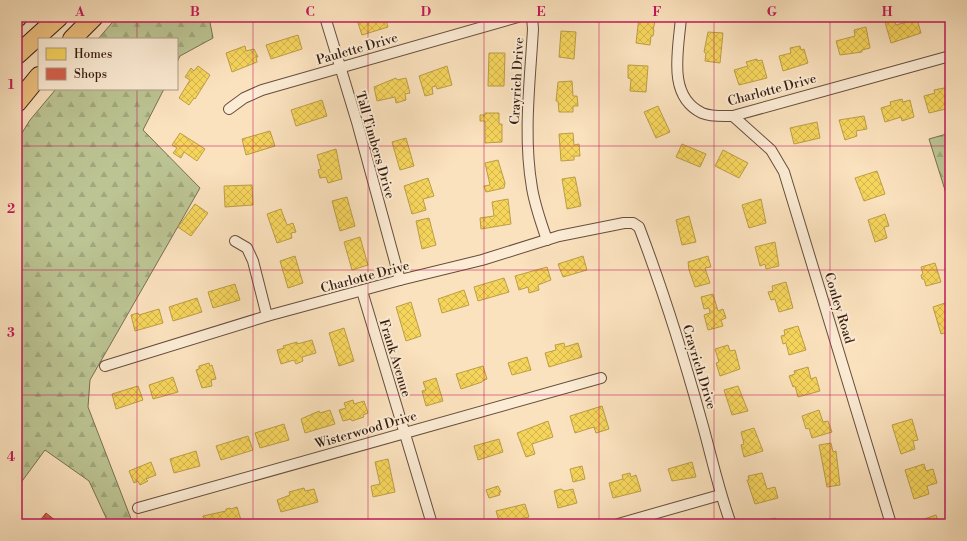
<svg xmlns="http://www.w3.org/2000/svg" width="967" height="541" font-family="'Libre Bodoni',serif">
<defs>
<pattern id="forest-firs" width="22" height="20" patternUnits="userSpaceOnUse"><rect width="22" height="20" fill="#bcc493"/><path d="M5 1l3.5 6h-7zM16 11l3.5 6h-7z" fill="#a2a87e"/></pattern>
<pattern id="homes-cross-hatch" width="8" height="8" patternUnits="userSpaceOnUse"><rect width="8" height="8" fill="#f6d55c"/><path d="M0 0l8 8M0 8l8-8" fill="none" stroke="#d4b64f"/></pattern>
<pattern id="shops-cross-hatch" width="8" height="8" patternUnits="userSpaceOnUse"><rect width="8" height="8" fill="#d6604d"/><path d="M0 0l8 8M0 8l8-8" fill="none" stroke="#ae4e3f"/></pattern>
</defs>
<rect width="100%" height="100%" fill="#fbe2be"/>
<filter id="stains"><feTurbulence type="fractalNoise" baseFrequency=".005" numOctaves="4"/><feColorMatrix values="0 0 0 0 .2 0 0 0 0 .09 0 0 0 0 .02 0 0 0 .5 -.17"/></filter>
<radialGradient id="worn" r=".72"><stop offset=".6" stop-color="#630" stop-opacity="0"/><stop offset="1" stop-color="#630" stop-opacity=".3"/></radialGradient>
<!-- forest -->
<g fill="url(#forest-firs)" stroke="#797052">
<polygon points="117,17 209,17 213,38 180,56 177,62 177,39 98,39"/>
<polygon points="56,89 164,89 143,130 200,188 90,380 88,407 133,524 109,524 89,481 45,450 17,488 17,141 30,120"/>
<polygon points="950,133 950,206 929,139"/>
</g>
<!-- homes -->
<g fill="url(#homes-cross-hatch)" stroke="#bc9e45">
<polygon points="366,17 385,17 388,27 362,35 357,20"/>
<polygon points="406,17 421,17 408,21"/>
<polygon points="639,17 656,17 653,30 654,30 653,36 651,36 650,45 636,43"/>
<polygon points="917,19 921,33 891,43 885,22 894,20 896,25"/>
<polygon points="866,27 870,48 862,50 862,52 840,55 836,41 855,36 854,30"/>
<polygon points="561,31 576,32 574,59 559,57"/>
<polygon points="708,32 723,33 720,63 705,61 706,53 704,52"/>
<polygon points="298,35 302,49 271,59 266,45"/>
<polygon points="245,46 246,51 254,49 258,57 256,57 257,62 232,72 226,53"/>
<polygon points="800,46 801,50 804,49 808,63 783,71 779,56 791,53 790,48"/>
<polygon points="489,53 505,53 504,86 488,86"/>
<polygon points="757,59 757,61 762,60 767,78 739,85 734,70 748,66 746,62"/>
<polygon points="628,65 648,66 646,92 630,91 631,79 628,78"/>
<polygon points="198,66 210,75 195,99 194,98 189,105 179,98 190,80 185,77 191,68 194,71"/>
<polygon points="447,66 452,85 437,89 436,86 432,87 433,94 425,96 419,76"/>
<polygon points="396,78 397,80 406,78 410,93 405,94 406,100 396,103 395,97 377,101 374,87"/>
<polygon points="572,81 573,96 577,96 578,106 573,106 573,112 559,112 558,101 556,101 558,82"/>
<polygon points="949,87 950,108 929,113 924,96 935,93 934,90"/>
<polygon points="902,99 903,102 910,100 914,117 902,121 901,117 885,122 881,108 891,105 890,102"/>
<polygon points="322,100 327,116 296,126 291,110"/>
<polygon points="658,106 670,132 656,138 644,112"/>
<polygon points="485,113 499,113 499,124 502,124 502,142 485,143 485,121 480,121 480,115 485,115"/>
<polygon points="864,116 867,129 856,131 857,136 845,140 839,120"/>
<polygon points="817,122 820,138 794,144 790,128"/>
<polygon points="270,131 275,146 246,155 242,139"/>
<polygon points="180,133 205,149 197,161 184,152 181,158 173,153 177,148 172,145"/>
<polygon points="573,133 574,145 579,144 580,156 574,156 574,160 561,161 559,134"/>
<polygon points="406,138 414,166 400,170 392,142"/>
<polygon points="682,144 706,154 700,167 676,157"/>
<polygon points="336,149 342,179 328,183 326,177 320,178 318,170 321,169 317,155"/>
<polygon points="723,150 748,163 739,178 715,166"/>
<polygon points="498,160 505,183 504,188 486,192 484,186 490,185 485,163"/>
<polygon points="877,171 885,194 864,201 855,178"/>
<polygon points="575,177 581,206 567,209 562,179"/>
<polygon points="428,178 434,196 423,199 426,210 412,214 404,186"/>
<polygon points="252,185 253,205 225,207 224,186"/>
<polygon points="347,197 355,226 340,231 332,201"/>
<polygon points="508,199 511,224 481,229 480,218 494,216 492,202"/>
<polygon points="761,199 766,223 749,228 742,205"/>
<polygon points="195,204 208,213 191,236 178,227"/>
<polygon points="281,209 287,225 293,223 296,232 291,233 292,238 277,243 267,214"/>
<polygon points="885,214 889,226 884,227 887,238 875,242 868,220"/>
<polygon points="689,216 696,242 682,245 676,220"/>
<polygon points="429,218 436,245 422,249 416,221"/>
<polygon points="360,237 368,265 352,270 344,242"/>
<polygon points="775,242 779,266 766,269 765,264 760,266 755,247"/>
<polygon points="295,256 303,283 288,288 280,261"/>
<polygon points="583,256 587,270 563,277 558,264"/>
<polygon points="708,256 711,267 705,268 710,283 695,287 689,270 688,262"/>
<polygon points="935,263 941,282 926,286 924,279 922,279 921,275 923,274 921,267"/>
<polygon points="547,267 551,280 538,285 539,290 529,293 528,287 519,290 515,276"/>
<polygon points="504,278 509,292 478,301 474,287"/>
<polygon points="786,282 793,308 779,312 775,299 771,300 768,292 773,291 772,286"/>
<polygon points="235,284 240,300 213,308 208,292"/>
<polygon points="464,290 469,305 442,313 438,299"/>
<polygon points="713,294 718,311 723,309 726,318 721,320 723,326 708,330 704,315 710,313 709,308 704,309 701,297"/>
<polygon points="197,298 202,312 173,321 169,307"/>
<polygon points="411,302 421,336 406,341 396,307"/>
<polygon points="948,302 950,311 950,331 941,334 933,307"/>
<polygon points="159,309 163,323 135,331 131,315 138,313 139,315"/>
<polygon points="798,326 806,350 789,355 786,343 783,344 781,336 785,335 784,330"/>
<polygon points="344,328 354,361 339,366 329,333"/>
<polygon points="312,340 316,353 302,357 303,361 296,364 294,360 281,364 277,350 284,348 283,346 297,342 297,344"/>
<polygon points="564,343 565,347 578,343 582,357 549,367 545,353 556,350 555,345"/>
<polygon points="728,345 730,351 735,350 740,369 720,376 716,363 719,362 715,349"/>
<polygon points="527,357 531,370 512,375 508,363"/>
<polygon points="209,363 210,366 212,365 216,379 211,380 212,386 202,388 196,370 199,369 199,366"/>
<polygon points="483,366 487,379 482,381 482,382 461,389 456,374"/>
<polygon points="808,367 811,379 816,377 820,391 798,397 795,386 793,387 789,376 795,374 794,371"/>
<polygon points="173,377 178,392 153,399 149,385"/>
<polygon points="436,378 443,401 426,406 422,391 426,390 423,382"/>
<polygon points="138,386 143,400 116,409 112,394"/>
<polygon points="738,386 748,411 732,415 724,390"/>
<polygon points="353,400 354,404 364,401 368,413 363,415 364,417 352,421 351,419 343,421 339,410 346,408 344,403"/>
<polygon points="602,406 609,429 596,433 594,427 575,433 570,416"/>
<polygon points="330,410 335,424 305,433 301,419 319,411 320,413"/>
<polygon points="819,410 823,422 828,421 832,432 812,438 809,428 806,429 802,416"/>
<polygon points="912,419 918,440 913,441 915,449 901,454 892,425"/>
<polygon points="548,421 553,437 532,444 535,454 526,457 517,433"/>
<polygon points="284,424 289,440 260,448 255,433"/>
<polygon points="754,428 763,451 744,457 741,445 744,444 741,432"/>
<polygon points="248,436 253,450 221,460 216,446"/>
<polygon points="499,439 503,452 478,460 474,446"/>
<polygon points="831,443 833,452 836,451 840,485 827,487 819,445"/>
<polygon points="196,451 200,466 174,473 170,459"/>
<polygon points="388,459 395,492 373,497 371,486 380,484 375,462"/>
<polygon points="151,462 156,475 146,479 148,481 140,485 138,481 134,483 129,471"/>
<polygon points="692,462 696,477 672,481 668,469"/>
<polygon points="924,464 926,471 933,469 937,483 927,486 929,494 914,499 905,470"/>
<polygon points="582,466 585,479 573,482 570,469"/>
<polygon points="630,473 631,477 636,475 641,491 613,498 609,483 623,479 622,475"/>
<polygon points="762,473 767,489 775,487 778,498 755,504 747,480 749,480 748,476"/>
<polygon points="498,486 501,492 499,492 500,495 489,498 486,490"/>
<polygon points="304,488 305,491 314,489 318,502 281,512 277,500 290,495 289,492"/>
<polygon points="561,489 564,491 573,489 577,503 558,508 554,491"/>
<polygon points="525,504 529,517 500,524 496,511"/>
<polygon points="237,507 241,520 227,524 205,524 203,516 226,511 226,509 230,508 231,509"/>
<polygon points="936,515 939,524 922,524 921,520"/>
<polygon points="775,518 776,524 786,521 787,524 762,524 761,522"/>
</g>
<!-- shops -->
<polygon fill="url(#shops-cross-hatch)" stroke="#a64c3b" points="46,513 60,524 37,524"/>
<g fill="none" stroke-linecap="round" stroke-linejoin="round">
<defs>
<g id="minor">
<polyline points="325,17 357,122 400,280"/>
<path d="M532,17l1,12c-3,53 -10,107 -1,159 3,18 9,35 15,52"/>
<path d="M681,17c-2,31 -15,79 21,96 9,4 22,3 31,3l217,-60"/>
<polyline points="229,109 244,98 262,90 518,17"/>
<polyline points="733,116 771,150 784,172 891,524"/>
<polyline points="235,241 247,248 253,261 267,316"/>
<polyline points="362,291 432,524"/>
<path d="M105,366l162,-50 133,-36 82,-20 77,-24 65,-13h9l6,4c24,63 44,127 62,192 10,35 17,70 30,105"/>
<polyline points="138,508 601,378"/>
<polyline points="618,524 720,495"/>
</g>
<g id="motorway">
<polyline points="17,18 18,17"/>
<polyline points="72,39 94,17"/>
<polyline points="17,55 59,17"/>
<polyline points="17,103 39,76"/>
</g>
</defs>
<!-- minor casing -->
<use href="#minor" stroke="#674e3c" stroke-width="12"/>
<!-- motorway casing -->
<use href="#motorway" stroke="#361c10" stroke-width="20"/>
<!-- minor -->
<use href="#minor" stroke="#fcecd5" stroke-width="10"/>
<!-- motorway -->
<use href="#motorway" stroke="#eec17f" stroke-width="18"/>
</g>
<!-- grid -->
<path fill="none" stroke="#c2185b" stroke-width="1" stroke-opacity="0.55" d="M137,17v22M253,17v507M368,17v507M484,17v507M599,17v507M714,17v507M830,17v507M137,89v435M17,146h933M17,270h933M17,395h933"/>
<g text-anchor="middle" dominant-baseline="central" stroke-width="4" stroke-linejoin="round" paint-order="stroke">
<!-- street labels -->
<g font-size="13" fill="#361c10" stroke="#fcecd5">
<text transform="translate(357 49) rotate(-16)">Paulette Drive</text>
<text transform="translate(517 81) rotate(-87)">Crayrich Drive</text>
<text transform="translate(772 90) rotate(-15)">Charlotte Drive</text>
<text transform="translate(375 145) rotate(74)">Tall Timbers Drive</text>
<text transform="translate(365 277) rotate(-15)">Charlotte Drive</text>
<text transform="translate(839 308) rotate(73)">Conley Road</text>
<text transform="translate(395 358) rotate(73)">Frank Avenue</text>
<text transform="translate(699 367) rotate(73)">Crayrich Drive</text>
<text transform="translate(366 430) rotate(-16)">Wisterwood Drive</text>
</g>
</g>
<!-- margin -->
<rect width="967" height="541" fill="none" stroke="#fbe2be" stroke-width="44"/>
<!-- legend -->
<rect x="38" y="38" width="140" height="52" fill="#fcecd5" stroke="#ad9986"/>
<rect x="46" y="48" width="20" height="12" fill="#f6d55c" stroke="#ad9986"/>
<text x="74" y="58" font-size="12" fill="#361c10">Homes</text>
<rect x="46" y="68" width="20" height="12" fill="#d6604d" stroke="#ad9986"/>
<text x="74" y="78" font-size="12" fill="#361c10">Shops</text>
<rect x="22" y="22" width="923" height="497" fill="none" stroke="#c2185b" stroke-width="1.5"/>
<g font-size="13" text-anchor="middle" font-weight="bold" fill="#c2185b">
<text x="80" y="16">A</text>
<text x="195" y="16">B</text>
<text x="310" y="16">C</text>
<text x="426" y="16">D</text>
<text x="541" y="16">E</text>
<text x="657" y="16">F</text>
<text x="772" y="16">G</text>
<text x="887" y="16">H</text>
<text x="11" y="89">1</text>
<text x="11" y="213">2</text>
<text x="11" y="337">3</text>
<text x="11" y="461">4</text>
</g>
<rect width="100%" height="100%" filter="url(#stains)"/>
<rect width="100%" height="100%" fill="url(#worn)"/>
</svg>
